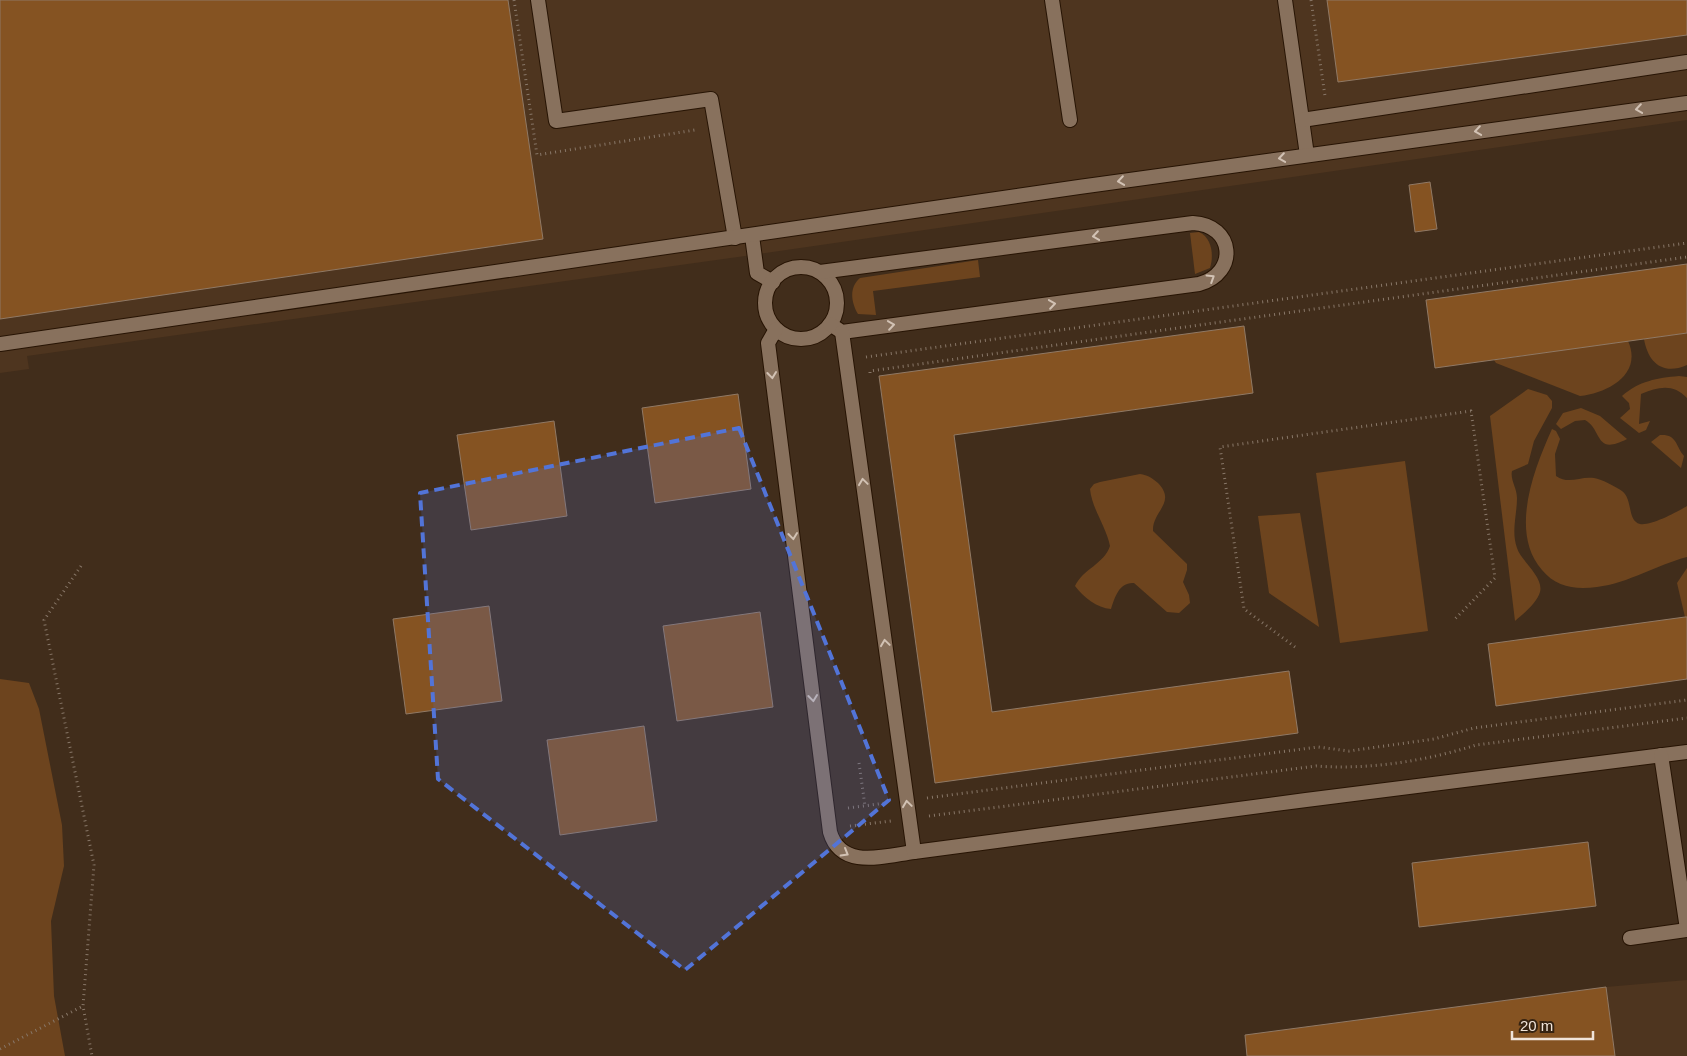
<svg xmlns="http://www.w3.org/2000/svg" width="1687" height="1056" font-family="Helvetica,sans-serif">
<rect width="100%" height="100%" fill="#412d1b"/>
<!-- built -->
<g fill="#4e351f">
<polygon points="0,0 1687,0 1687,120 745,256 27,356 29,369 0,373"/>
<polygon points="1687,980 1687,1056 1247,1056 1245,1035 1606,987"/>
</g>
<!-- green -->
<g fill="#6d441e">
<path d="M1199,232c13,6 15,23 11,36l-15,6 -5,-41z"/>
<path d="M978,260l2,17 -107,14 3,24 -18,-1c-7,-12 -9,-27 2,-36z"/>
<path d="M1687,333v32c-25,11 -39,-3 -43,-26z"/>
<path d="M1628,341c15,33 -20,52 -48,55l-84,-33 -2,-3z"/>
<path d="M1679,376l8,1v21c-14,-15 -29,-11 -46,-4l-2,30 11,-3 -4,9 -7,3 -19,-15 10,-9 -1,-6 -7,-7c17,-15 35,-18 57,-20z"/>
<path d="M1528,389l19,6 5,6v7l-18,33 -6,23 -16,7c-2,9 5,17 5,27 0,17 -6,33 0,50 4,13 27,29 23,44 -3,11 -17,22 -25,29l-25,-205z"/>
<path d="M1581,408l19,8 27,23c-33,17 -24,-9 -42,-19l-10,1 -14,8 -5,-5 7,-11z"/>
<path d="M1552,429l4,2 4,8 -5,15 1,22c13,9 24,0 38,2 8,1 22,9 28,13 11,8 5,30 18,33 11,2 37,-12 47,-18v51c-31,8 -58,26 -90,30 -22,3 -41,0 -55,-17 -33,-38 -8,-101 10,-141z"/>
<path d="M1660,435c17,-1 15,10 24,21l-3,12 -30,-26z"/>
<polygon points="1405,461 1428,631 1340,643 1316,473"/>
<path d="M1140,474c8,1 12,4 18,9 19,20 -6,28 -5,48l34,33v6l-4,12 6,13 1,8 -11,10 -12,-1 -33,-29c-15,-1 -19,14 -23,26 -14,-1 -28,-12 -36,-23 8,-17 29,-22 35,-40 -4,-20 -18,-37 -20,-57l4,-5 6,-2z"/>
<polygon points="1300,513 1319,627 1269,593 1258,516"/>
<polygon points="1687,568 1687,617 1685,617 1677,583"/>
<polygon points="0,679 29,683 39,709 62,825 64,866 51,921 54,996 65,1056 0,1056"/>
</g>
<!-- building -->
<g fill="#855322" stroke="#907965">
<polygon points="0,0 508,0 543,239 0,319"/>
<polygon points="1327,0 1687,0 1687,35 1338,82"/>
<polygon points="1430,182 1437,229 1415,232 1409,185"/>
<polygon points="1687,264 1687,333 1435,368 1426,300"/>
<polygon points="1244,326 1253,393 954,435 992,712 1289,671 1298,733 935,783 879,376"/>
<polygon points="738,394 751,489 655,503 642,408"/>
<polygon points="554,421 567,516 471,530 457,435"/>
<polygon points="489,606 502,701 406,714 393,619"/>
<polygon points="760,612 773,707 677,721 663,626"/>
<polygon points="1685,617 1687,617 1687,679 1496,706 1488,644"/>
<polygon points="644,726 657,821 560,835 547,740"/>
<polygon points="1588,842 1596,906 1419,927 1412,863"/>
<polygon points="1606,987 1615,1056 1247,1056 1245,1035"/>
</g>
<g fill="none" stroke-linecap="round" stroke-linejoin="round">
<defs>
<g id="lane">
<polyline points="538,0 556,121 711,99 735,238"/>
<polyline points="1052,0 1070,120"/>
<polyline points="1285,0 1307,155"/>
<polyline points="1302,120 1687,62"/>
<polyline points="752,236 757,273 773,282"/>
<circle cx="801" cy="303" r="36"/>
<path d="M820,272l373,-49c41,2 46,50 6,61l-357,48 -12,-8"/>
<path d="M776,329l-8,14 62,489c11,38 54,24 84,20l392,-52 381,-48"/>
<polyline points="842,332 914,852"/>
<polyline points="0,344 1079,187 1687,103"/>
<polyline points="1661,755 1687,929"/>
<polyline points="1630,938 1687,930"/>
</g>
</defs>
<!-- lane casing -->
<use href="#lane" stroke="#271404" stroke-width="16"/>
<!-- path -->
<g stroke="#887768" stroke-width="3" stroke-dasharray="1 4" stroke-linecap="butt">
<polyline points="514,0 537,155 695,130"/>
<polyline points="1311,0 1325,96"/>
<polyline points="866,357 1687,243"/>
<polyline points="870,373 870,371 1687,257"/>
<polyline points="81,566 44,620 94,865 83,1006 92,1056"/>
<polyline points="1295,647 1244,609 1220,447 1471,411 1495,578 1453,621"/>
<polyline points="859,763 865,806"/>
<polyline points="927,798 1318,747 1349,751 1434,739 1474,728 1687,700"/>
<polyline points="848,808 886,803"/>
<path d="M929,816l387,-50c52,4 110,-5 160,-21l211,-27"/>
<polyline points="850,826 891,821"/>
<polyline points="0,1049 83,1006"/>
</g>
<!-- lane -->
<use href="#lane" stroke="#88715d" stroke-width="14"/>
</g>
<!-- one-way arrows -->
<defs><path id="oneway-chevron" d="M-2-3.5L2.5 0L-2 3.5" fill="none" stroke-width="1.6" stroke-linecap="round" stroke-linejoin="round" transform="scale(1.25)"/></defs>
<g stroke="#d2c2b4">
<use href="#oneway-chevron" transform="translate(1639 109) rotate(172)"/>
<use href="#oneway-chevron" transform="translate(1478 131) rotate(172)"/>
<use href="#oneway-chevron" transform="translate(1282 158) rotate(172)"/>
<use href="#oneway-chevron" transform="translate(1121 181) rotate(172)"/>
<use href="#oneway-chevron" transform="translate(1096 236) rotate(172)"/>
<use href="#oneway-chevron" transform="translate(1211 278) rotate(-32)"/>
<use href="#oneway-chevron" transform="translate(1052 304) rotate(-8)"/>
<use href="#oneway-chevron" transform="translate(891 325) rotate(-8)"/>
<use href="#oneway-chevron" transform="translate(772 375) rotate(83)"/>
<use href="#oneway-chevron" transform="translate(863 482) rotate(-98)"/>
<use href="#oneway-chevron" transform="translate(793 536) rotate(83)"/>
<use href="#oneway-chevron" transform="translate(885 643) rotate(-98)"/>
<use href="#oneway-chevron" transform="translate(813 698) rotate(83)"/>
<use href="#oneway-chevron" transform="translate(907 804) rotate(-98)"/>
<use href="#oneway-chevron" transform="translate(845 853) rotate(30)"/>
</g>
<!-- marked area -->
<path fill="#5274d8" fill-opacity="0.2" stroke="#5274d8" stroke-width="4" stroke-dasharray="10 6" stroke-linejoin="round" d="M739,428l150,372 -204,170 -247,-191 -18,-286z"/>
<!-- scale -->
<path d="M1512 1031v8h81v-8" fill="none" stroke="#f1e4d9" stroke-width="2.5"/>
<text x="1520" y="1031" font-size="15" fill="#f1e4d9" stroke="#362311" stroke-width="4" paint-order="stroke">20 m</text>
</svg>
